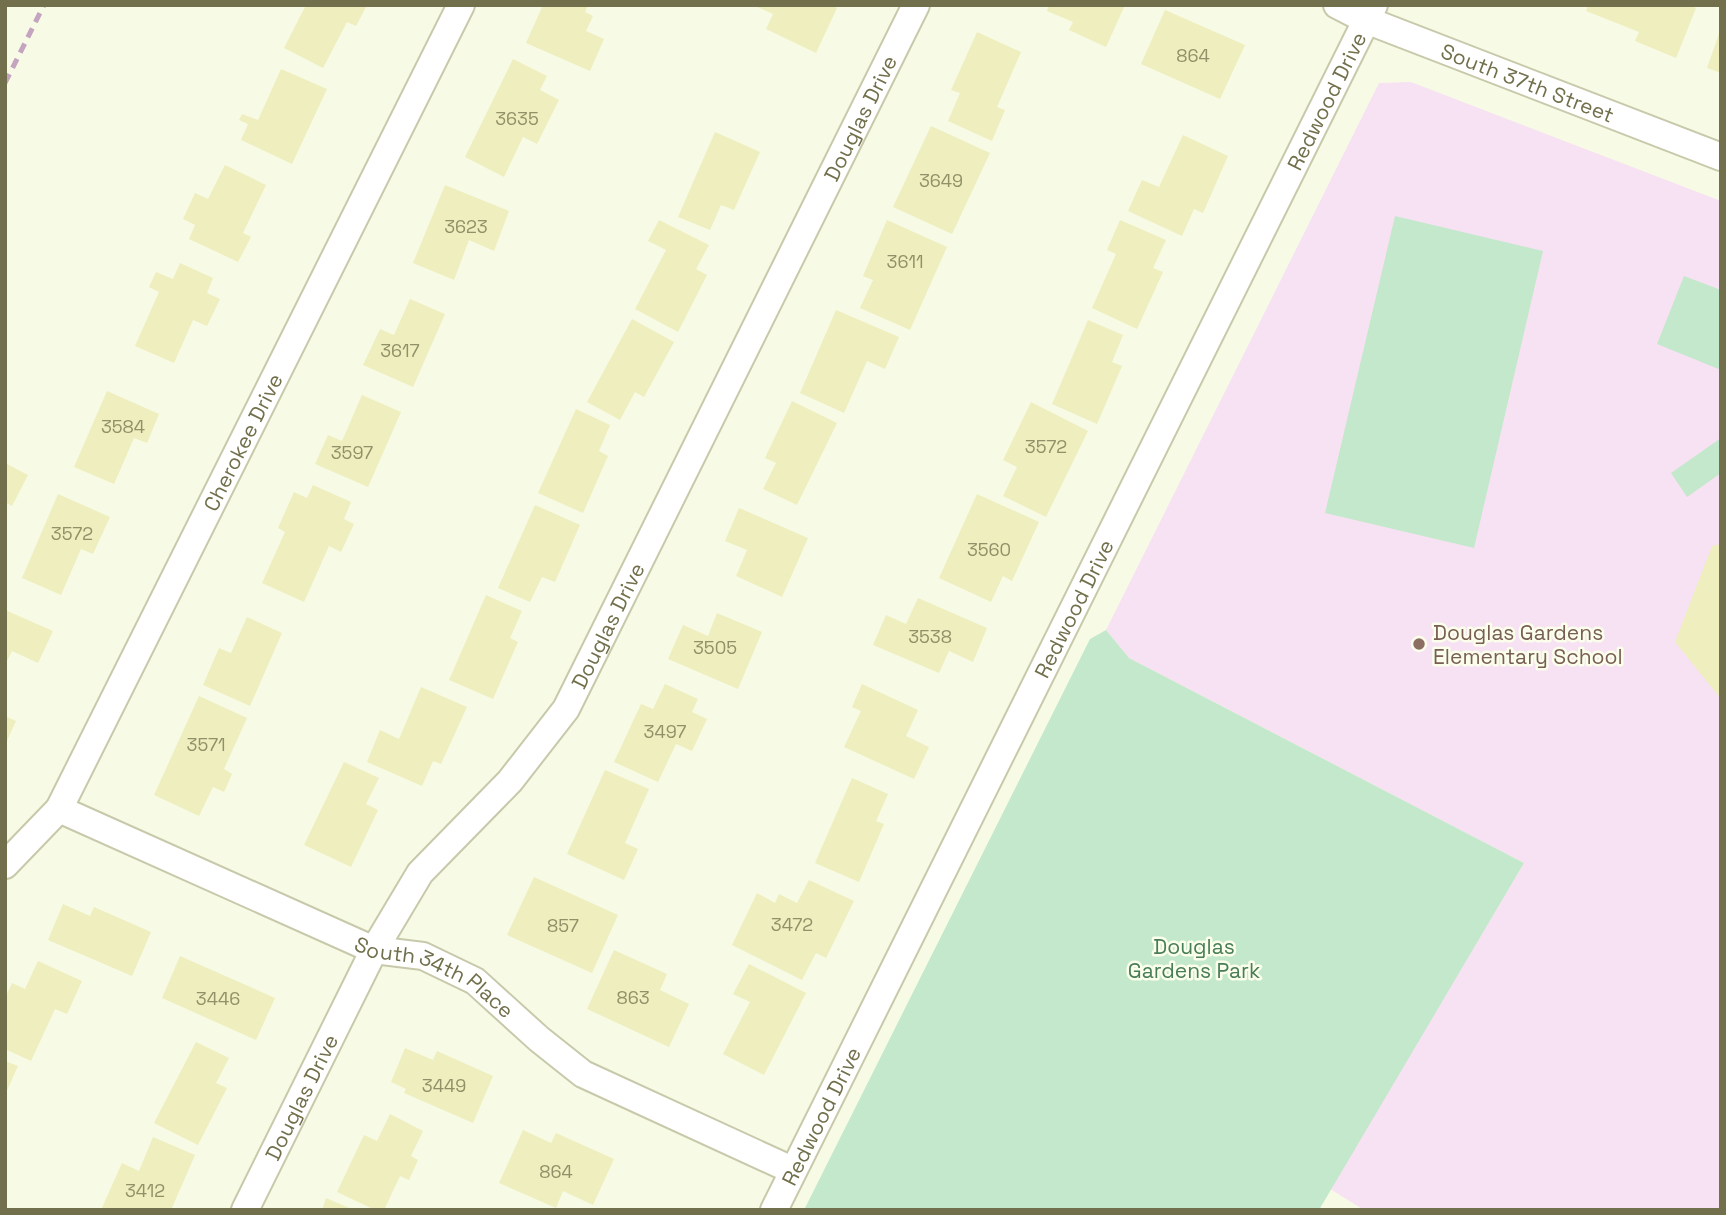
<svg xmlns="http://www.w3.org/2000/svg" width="1726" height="1215" font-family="'Space Grotesk',sans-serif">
<rect width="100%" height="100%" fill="#f7fbe5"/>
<!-- education -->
<polygon fill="#f7e2f3" points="1411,82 1721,201 1721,1210 1364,1210 1330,1189 1524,863 1129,658 1106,630 1379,83"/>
<!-- green -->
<g fill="#c4e8cb">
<polygon points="1395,216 1543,251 1474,548 1325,513"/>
<polygon points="1684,276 1721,290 1721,370 1657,344"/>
<polygon points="1721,438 1721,473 1687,497 1671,473"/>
<polygon points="1106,630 1129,658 1524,863 1319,1210 804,1210 1090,639"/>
</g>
<!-- building -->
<g fill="#efeebe">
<polygon points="306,5 367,5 356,26 347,22 323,68 284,48"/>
<polygon points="543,5 588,5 585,12 593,16 586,31 604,39 590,71 526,43"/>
<polygon points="753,5 832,5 837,8 816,53 766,29 773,14"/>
<polygon points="1049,5 1125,5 1106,47 1069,30 1073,22 1047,11"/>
<polygon points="1588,5 1690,5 1696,8 1676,58 1635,41 1639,32 1586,11"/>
<polygon points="1165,10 1245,45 1220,99 1141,64"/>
<polygon points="1720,31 1721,31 1721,73 1707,68"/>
<polygon points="977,32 1021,52 997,107 1005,110 992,141 948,121 960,93 951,90"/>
<polygon points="513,59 547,76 540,90 559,100 537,144 523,137 504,177 465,157"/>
<polygon points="281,69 327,89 292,164 241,140 248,124 239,120 242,114 258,120"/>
<polygon points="931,126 990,153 952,234 893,207"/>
<polygon points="715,132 760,152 734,210 721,205 710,230 678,217"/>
<polygon points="1183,135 1228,156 1203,213 1194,209 1182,236 1128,211 1142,180 1159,187"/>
<polygon points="225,165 266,185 243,233 251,237 238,262 189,239 195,225 183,219 195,193 208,199"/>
<polygon points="445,185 509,211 494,251 469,240 454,280 413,263"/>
<polygon points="659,220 709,245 696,269 707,275 678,332 635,309 666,250 648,241"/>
<polygon points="887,220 947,247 910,330 860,308 873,280 863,276"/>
<polygon points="1120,220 1166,240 1153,268 1163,272 1137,329 1092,308 1116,254 1107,250"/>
<polygon points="180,263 213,278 207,293 220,299 207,326 193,320 174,363 135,346 159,292 149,287 156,272 173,279"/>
<polygon points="410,299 445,314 413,387 363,365 380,329 394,335"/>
<polygon points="836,310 899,337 885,369 867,361 844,413 800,393"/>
<polygon points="632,319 674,342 644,397 635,392 620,420 587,402"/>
<polygon points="1088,320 1123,335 1112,362 1122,366 1097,424 1052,404"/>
<polygon points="107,391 159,414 147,443 134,438 114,484 74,467"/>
<polygon points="362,395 401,412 368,487 315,464 328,435 342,441"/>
<polygon points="792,401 837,423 797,505 763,489 776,463 765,458"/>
<polygon points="1031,402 1088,431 1046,517 1003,496 1017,467 1003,460"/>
<polygon points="576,409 610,425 599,451 608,456 583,513 538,493"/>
<polygon points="5,463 28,475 12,506 5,502"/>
<polygon points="313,485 351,502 344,519 354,524 341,552 329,546 304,602 262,583 285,532 278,528 294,492 307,498"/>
<polygon points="58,494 110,517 93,554 81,549 61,595 22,578"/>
<polygon points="977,494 1039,522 1012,581 1003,576 991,602 939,578"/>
<polygon points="535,505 580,525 555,582 542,577 530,602 498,588"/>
<polygon points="739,508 808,538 782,597 736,576 747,550 725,541"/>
<polygon points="1721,544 1721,699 1675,642 1712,546"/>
<polygon points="486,595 522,611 510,638 518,642 493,699 449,680"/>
<polygon points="918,598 987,628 973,662 949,651 939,673 873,645 886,615 906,624"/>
<polygon points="5,610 53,631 38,663 12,651 5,665"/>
<polygon points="717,613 762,632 738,689 668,659 683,625 708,636"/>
<polygon points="247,617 282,633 250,706 203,685 219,648 231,653"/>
<polygon points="665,684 698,699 692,712 707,719 692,751 676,744 658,782 614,762 641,704 653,709"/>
<polygon points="862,684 918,710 906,736 929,747 914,779 844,747 861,711 852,707"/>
<polygon points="421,687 467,707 441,764 433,761 422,786 367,762 380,730 399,739"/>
<polygon points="199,696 247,718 224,769 232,774 224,792 213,787 199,816 154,795"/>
<polygon points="5,716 16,721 5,745"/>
<polygon points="344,762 379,778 366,804 378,810 351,867 304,845"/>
<polygon points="605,770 649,789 625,843 638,849 624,880 567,854"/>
<polygon points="852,778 888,794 876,821 884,824 859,882 815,863"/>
<polygon points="534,877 618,915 592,973 507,935"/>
<polygon points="809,880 854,901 826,958 816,953 802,980 732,945 757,893 775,903 779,894 797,903"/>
<polygon points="63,904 90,916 94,907 151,932 132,976 48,940"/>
<polygon points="614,950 667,974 660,990 689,1004 669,1047 587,1009"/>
<polygon points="180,956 275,998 256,1040 162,998"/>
<polygon points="38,961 82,981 67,1014 55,1009 31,1061 5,1049 5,998 12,983 25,989"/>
<polygon points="749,964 806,993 764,1075 723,1054 750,1002 733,994"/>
<polygon points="196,1042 229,1058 216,1083 227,1088 198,1145 154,1123"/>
<polygon points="405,1048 433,1060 437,1051 493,1076 473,1123 404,1093 406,1089 391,1082"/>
<polygon points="5,1061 18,1066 5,1095"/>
<polygon points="390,1114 423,1131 411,1156 418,1160 409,1180 400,1176 384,1210 375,1210 337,1192 364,1135 377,1141"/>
<polygon points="523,1130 551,1143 556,1133 614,1159 593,1205 563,1191 556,1208 499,1183"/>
<polygon points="153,1137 195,1155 171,1210 101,1210 122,1163 139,1171"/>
<polygon points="326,1198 354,1210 322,1210"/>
</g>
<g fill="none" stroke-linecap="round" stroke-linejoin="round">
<defs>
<g id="minor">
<path id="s1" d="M1337,5l29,15 355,137"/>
<path id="s2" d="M59,809l315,141 49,6 52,25 64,58 44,35 209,96"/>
<path id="s3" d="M5,865l54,-56 402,-804"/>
<path id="s4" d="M245,1210l129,-260 46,-77 90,-92 56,-72 350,-704"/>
<path id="s5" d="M774,1210l600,-1205"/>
</g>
</defs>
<!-- minor casing -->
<use href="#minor" stroke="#c8c9aa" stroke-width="30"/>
<!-- minor -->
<use href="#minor" stroke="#fff" stroke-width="26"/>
<!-- rail -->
<polyline stroke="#c4a4c0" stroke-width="5" stroke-dasharray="10 7" stroke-linecap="butt" points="5,83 44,5"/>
</g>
<!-- markers -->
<circle fill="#8d6e63" stroke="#fafeeb" stroke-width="2.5" cx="1419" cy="644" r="7"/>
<g text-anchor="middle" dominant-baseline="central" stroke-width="5" stroke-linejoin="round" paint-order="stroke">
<!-- number labels -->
<g font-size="18" fill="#919068">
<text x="1193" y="55">864</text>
<text x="517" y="118">3635</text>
<text x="941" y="180">3649</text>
<text x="466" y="226">3623</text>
<text x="905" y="261">3611</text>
<text x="400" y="350">3617</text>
<text x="123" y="426">3584</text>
<text x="1046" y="446">3572</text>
<text x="352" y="452">3597</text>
<text x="72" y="533">3572</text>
<text x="989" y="549">3560</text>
<text x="930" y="636">3538</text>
<text x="715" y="647">3505</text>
<text x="665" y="731">3497</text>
<text x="206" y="744">3571</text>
<text x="792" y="924">3472</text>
<text x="563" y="925">857</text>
<text x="633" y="997">863</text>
<text x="218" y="998">3446</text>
<text x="444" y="1085">3449</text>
<text x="556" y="1171">864</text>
<text x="145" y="1190">3412</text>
</g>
<!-- street labels -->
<g font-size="21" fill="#72704c" stroke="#fafeeb">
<text stroke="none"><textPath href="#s1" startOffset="206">South 37th Street</textPath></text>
<text stroke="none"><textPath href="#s5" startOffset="1239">Redwood Drive</textPath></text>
<text stroke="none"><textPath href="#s4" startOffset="1260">Douglas Drive</textPath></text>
<text stroke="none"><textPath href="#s3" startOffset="488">Cherokee Drive</textPath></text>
<text stroke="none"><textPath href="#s5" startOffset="672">Redwood Drive</textPath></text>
<text stroke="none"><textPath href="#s4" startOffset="693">Douglas Drive</textPath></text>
<text stroke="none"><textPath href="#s2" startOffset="413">South 34th Place</textPath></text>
<text stroke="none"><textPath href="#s4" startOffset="126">Douglas Drive</textPath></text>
<text stroke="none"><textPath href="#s5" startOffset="105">Redwood Drive</textPath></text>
</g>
<!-- education labels -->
<g font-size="21" fill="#785e54" stroke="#fafeeb" text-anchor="start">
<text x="1433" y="632">Douglas Gardens<tspan x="1433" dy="24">Elementary School</tspan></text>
</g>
<!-- park labels -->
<g font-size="21" fill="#477d57" stroke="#fafeeb">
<text x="1194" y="946">Douglas<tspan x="1194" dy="24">Gardens Park</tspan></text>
</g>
</g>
<!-- border -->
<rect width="1726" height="1215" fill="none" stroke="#72704c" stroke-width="14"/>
</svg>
